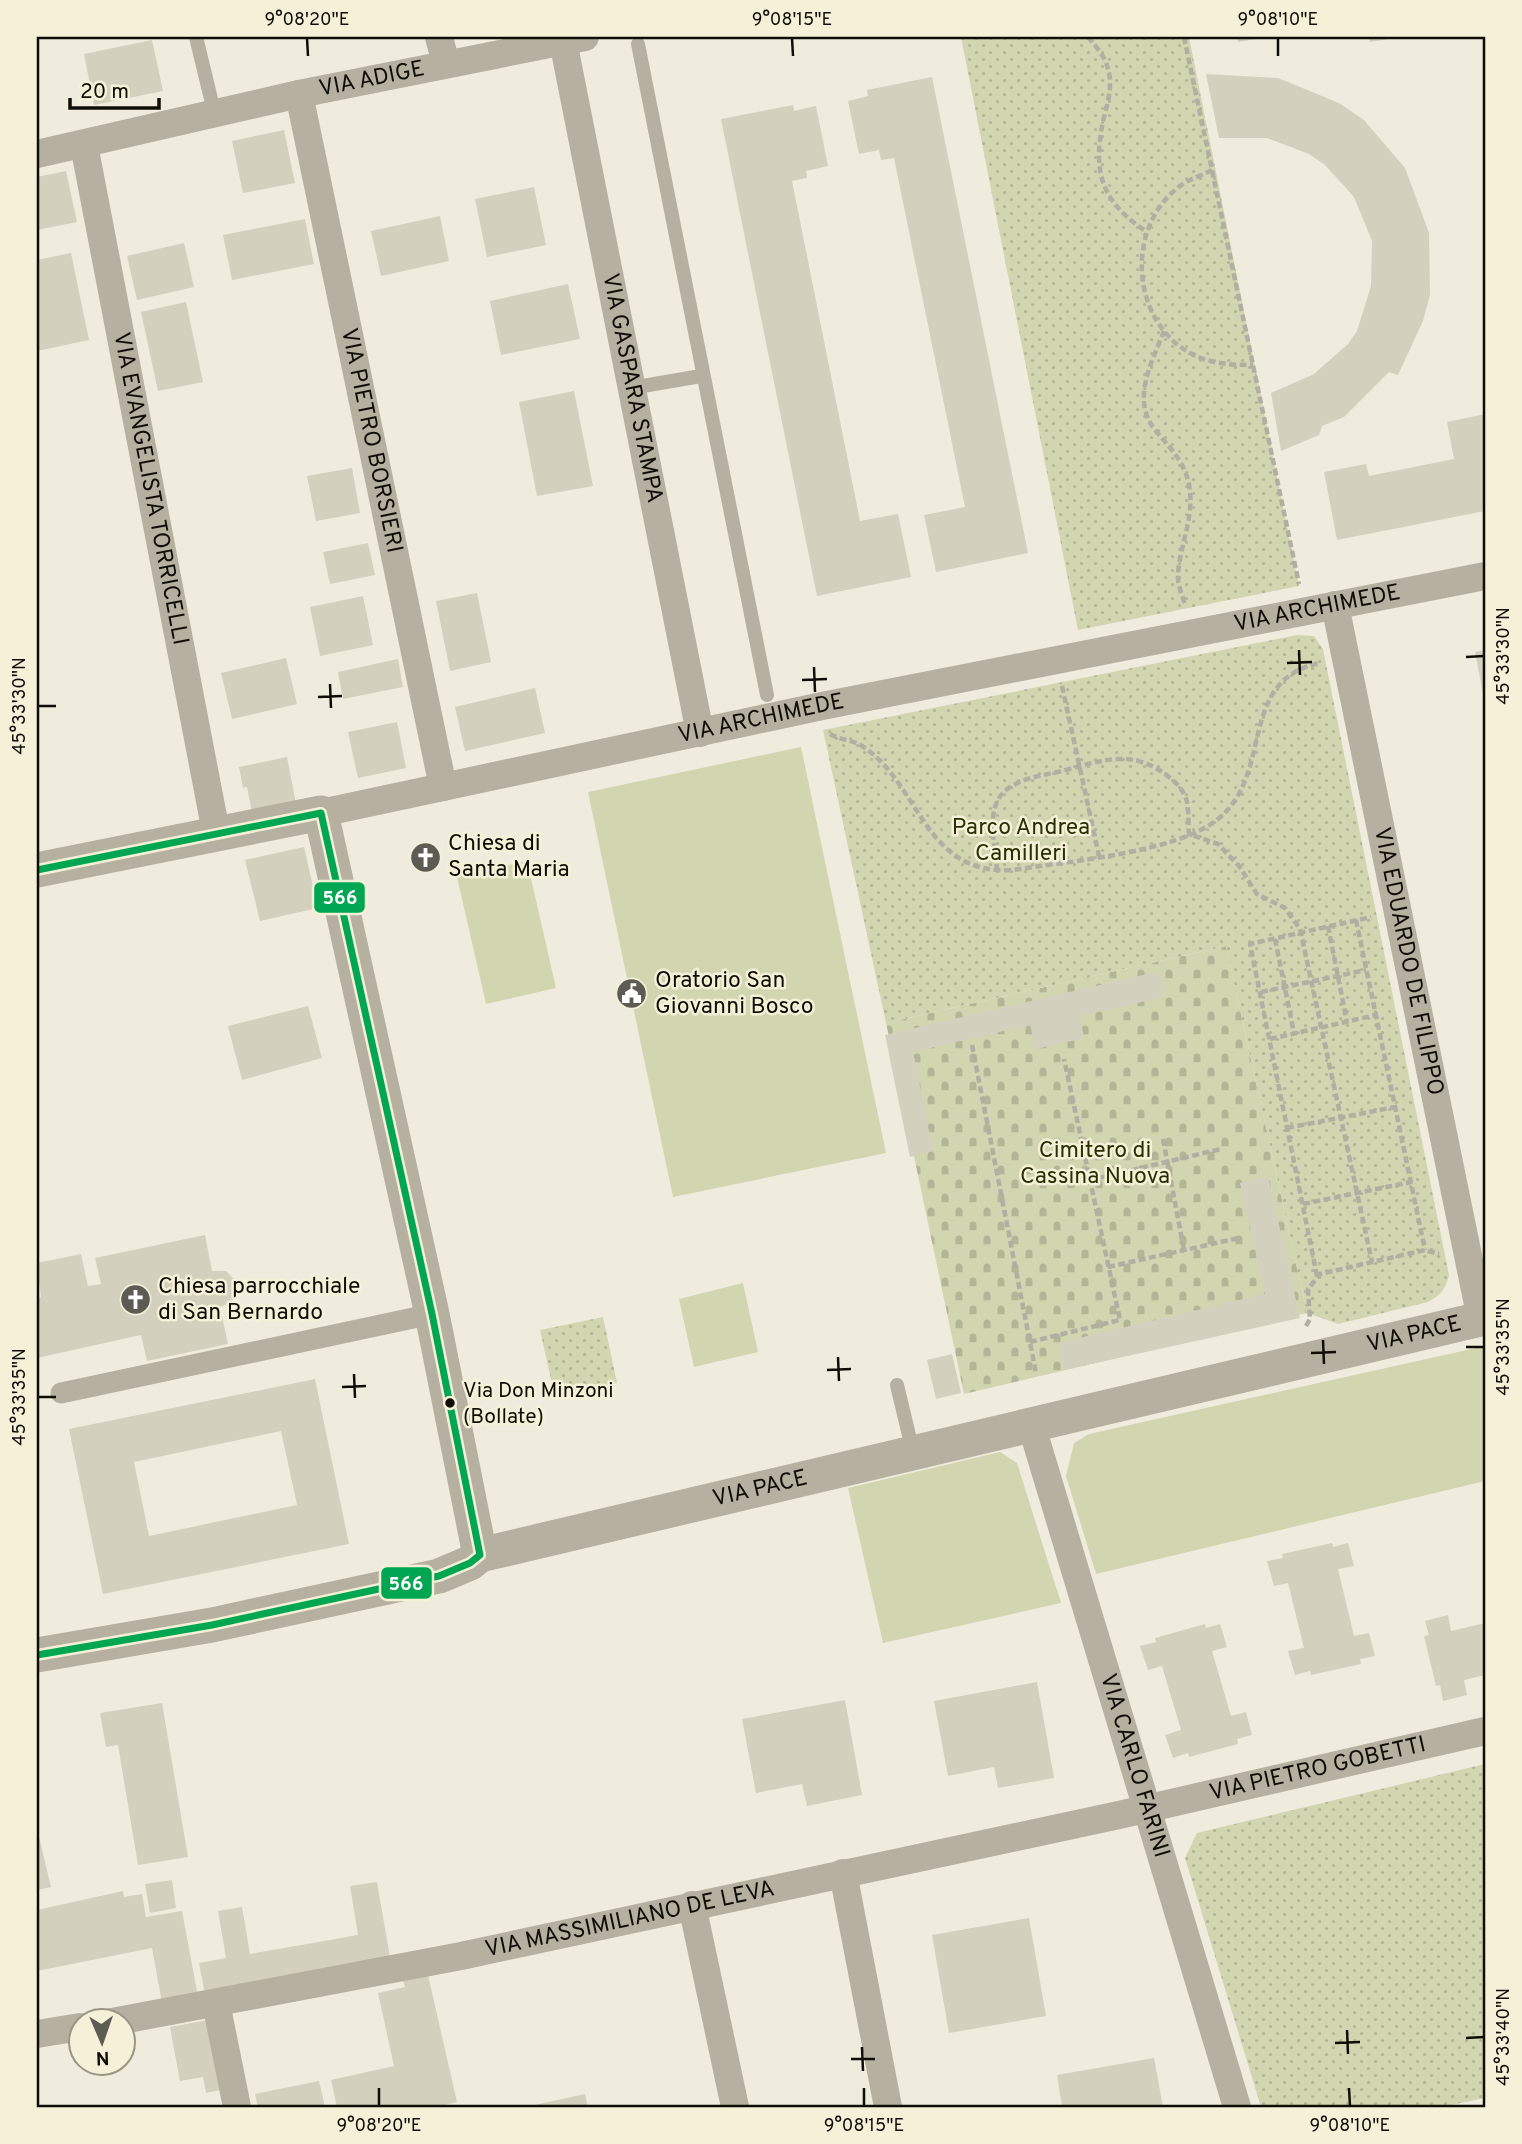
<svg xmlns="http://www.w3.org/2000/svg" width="1522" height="2144" font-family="Overpass,sans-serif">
<defs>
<pattern id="cemetery-stones" width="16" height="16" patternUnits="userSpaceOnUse" patternTransform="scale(1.75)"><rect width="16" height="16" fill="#d1d6b0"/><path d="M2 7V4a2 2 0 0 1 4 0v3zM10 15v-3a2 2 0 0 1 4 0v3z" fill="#b2b696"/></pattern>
<pattern id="park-dots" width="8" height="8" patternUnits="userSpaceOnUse" patternTransform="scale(1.75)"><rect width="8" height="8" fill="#d1d6b0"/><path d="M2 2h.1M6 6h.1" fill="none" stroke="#b2b696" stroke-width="1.8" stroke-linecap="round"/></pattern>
</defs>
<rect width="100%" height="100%" fill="#efecde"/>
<!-- grass -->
<g fill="#d1d6b0">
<polygon points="801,747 886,1153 673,1197 588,792"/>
<polygon points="527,861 556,988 486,1004 457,877"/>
<polygon points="743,1283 758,1352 694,1367 679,1299"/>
<polygon points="1485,1346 1485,1481 1096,1574 1066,1476 1074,1443 1089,1434"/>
<polygon points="1000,1452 1017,1463 1061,1603 883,1643 848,1488"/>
</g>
<!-- cemetery -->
<polygon fill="url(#cemetery-stones)" points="1226,946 1307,1313 964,1394 886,1023"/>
<!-- park -->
<g fill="url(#park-dots)">
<polygon points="961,37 1189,37 1299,586 1078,630"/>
<path d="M1297,635l17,1 9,13 126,626c-3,14 -8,20 -21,27l-90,22 -31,-11 -81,-367 -340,77 -63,-293z"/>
<polygon points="603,1317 617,1383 555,1397 540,1330"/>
<polygon points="1485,1764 1485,2098 1441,2107 1261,2107 1185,1858 1197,1833"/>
</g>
<!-- building -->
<g fill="#d4d0be" fill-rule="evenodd">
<polygon points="1237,37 1262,37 1262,38 1238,42"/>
<polygon points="1369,37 1394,37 1394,38 1370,42"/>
<polygon points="152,40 163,91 94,105 84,54"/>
<polygon points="1206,74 1278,78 1339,103 1364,120 1405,168 1429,233 1430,295 1423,321 1398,375 1389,372 1344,417 1322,426 1319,435 1281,451 1271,393 1314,374 1348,344 1357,331 1371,286 1372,241 1354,197 1325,165 1309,154 1267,138 1219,138"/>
<polygon points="932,77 1028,553 936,572 924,515 965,507 894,158 881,160 879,150 859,154 848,101 868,96 867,90"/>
<polygon points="793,105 794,111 816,106 828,166 806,171 807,178 792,181 860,521 898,514 911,577 817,596 721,119"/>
<polygon points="284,130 295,183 243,193 232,141"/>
<polygon points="66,171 77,222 37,230 37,177"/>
<polygon points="534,187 546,245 487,257 475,199"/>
<polygon points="440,216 449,261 381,276 371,231"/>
<polygon points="305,219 314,264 232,280 223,235"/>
<polygon points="184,243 194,287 137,300 127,256"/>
<polygon points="71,253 89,340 37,351 37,260"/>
<polygon points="568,284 580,339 501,355 490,301"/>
<polygon points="186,302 203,382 158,391 141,312"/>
<polygon points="574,391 593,486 537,496 519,402"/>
<polygon points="1485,414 1485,511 1337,540 1324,472 1366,464 1369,476 1454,459 1447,422"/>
<polygon points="352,468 360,513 316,521 307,476"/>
<polygon points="368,543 375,575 330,584 323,552"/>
<polygon points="477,593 491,662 450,671 436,601"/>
<polygon points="363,596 373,645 320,656 310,607"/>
<polygon points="1485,650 1485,699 1484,699 1475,652"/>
<polygon points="286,658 297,704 232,719 221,673"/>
<polygon points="398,659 403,687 343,699 338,672"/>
<polygon points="535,688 545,733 465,751 455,707"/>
<polygon points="397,722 406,768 358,778 348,732"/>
<polygon points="287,757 296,804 252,813 247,787 243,788 239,767"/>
<polygon points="304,847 318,908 260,921 245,860"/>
<polygon points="1160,971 1164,997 1080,1016 1084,1038 1036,1049 1030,1025 913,1052 933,1151 910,1157 885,1035"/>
<polygon points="308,1006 322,1058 242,1080 228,1026"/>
<polygon points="1268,1176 1300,1318 1064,1370 1058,1343 1265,1294 1240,1183"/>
<polygon points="205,1235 212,1271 226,1271 236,1281 236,1296 232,1302 220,1307 228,1344 147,1361 141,1335 37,1358 37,1298 41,1297 37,1263 81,1254 88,1286 101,1284 95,1258"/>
<polygon points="952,1354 961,1393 936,1399 927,1360"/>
<path d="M315,1379l34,165 -246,50 -34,-165zM281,1431l16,74 -148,31 -15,-74z"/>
<polygon points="1332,1543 1333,1547 1348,1543 1354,1566 1338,1569 1354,1636 1369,1633 1375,1656 1360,1659 1361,1664 1311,1675 1310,1671 1295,1675 1288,1651 1304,1648 1288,1583 1274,1586 1267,1561 1283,1558 1282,1554"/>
<polygon points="1448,1615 1451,1631 1485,1623 1485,1675 1464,1680 1467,1695 1443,1701 1440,1685 1436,1686 1424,1636 1429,1635 1425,1621"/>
<polygon points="1205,1624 1206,1628 1220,1624 1227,1647 1212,1651 1231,1716 1246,1712 1252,1735 1237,1739 1238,1744 1189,1757 1188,1753 1173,1758 1165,1735 1181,1730 1162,1666 1148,1670 1140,1646 1156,1642 1155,1638"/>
<polygon points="1037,1682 1054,1778 998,1788 994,1767 948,1776 934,1701"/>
<polygon points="845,1700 862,1795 807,1806 802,1784 756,1793 742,1719"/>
<polygon points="162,1703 188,1857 138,1865 118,1745 106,1747 100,1713"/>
<polygon points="37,1828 51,1887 37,1890"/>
<polygon points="172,1880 176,1908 150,1913 145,1884"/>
<polygon points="377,1882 391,1963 205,1995 199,1963 226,1958 218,1911 242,1907 250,1954 358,1935 350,1886"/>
<polygon points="123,1891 124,1897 142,1894 146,1917 182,1911 198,1997 162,2003 152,1948 37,1971 37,1910"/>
<polygon points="1029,1918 1046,2016 949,2033 932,1935"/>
<polygon points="428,1975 457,2102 436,2107 337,2107 331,2080 394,2066 378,1993 405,1987 403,1981"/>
<polygon points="208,2020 220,2090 206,2093 203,2077 180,2081 170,2027"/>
<polygon points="1154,2058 1163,2107 1062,2107 1057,2075"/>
<polygon points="319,2081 325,2107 258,2107 255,2094"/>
<polygon points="585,2094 588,2107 530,2107 530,2106"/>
</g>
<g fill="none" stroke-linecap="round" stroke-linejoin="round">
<!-- path -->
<g stroke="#b1aea2" stroke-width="4.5" stroke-dasharray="7 3.5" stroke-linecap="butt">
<path d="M1088,37c7,8 18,21 20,32 5,15 0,33 -4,48 -12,54 -4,84 43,115"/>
<polyline points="1184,37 1299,584"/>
<path d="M1212,170c-9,5 -20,8 -29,14 -58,39 -54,135 7,169 20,11 41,12 63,12"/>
<path d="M1164,331c-12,31 -34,70 -8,100 14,17 29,31 33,54 6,31 -9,59 -11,89 -1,10 5,22 7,31"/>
<polyline points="1062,686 1099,856"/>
<path d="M830,734c10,6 25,6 35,14 56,39 60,128 148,122 55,-9 163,-17 205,-51 57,-46 18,-139 102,-156"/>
<path d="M997,871c-1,-19 -9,-51 0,-69 10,-23 44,-26 65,-31 42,-11 70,-23 107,6 8,6 16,15 18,25 2,10 1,22 2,32l29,10 21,22 18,28 28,14 15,21 72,333"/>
<polyline points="1356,920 1425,1250"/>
<polyline points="1328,926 1347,1022"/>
<polyline points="1275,939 1294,1033"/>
<polyline points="1261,992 1366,970"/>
<polyline points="1270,1039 1376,1015"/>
<polyline points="972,1045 1036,1373"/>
<polyline points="1287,1128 1395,1107"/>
<polyline points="1163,1139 1184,1250"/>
<polyline points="1090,1180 1221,1149"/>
<polyline points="1303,1204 1411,1182"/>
<polyline points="1108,1267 1239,1238"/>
<polyline points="1317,1276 1250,944 1371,917"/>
<polyline points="1306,1326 1310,1319 1308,1289 1320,1274 1425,1250 1439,1254"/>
<polyline points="1030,1342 1120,1320 1064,1059"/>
</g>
<!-- service -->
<g stroke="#b6b0a0" stroke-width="14">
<polyline points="196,37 211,99"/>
<polyline points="638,44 767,695"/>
<polyline points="631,388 701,376"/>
<polyline points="897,1385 913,1452"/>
</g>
<!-- pedestrian -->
<polyline stroke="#b6b0a0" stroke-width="21" points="61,1393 432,1314"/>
<!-- minor -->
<g stroke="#b6b0a0" stroke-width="28">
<polyline points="439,37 446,64"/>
<path id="s1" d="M563,41l137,692"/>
<path id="s2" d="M299,94l144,693"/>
<path id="s3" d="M84,145l132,687"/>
<path id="s4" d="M37,154l262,-60 286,-57"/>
<path id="s5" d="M1335,605l146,714"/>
<path id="s6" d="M321,813l501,-107 663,-130"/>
<path id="s7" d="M1031,1424l206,683"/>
<polyline points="843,1873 888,2107"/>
<polyline points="692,1905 735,2107"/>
<polyline points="216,2003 237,2107"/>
<path id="s8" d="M112,2022l349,-66 658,-141 366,-84"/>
<polyline points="37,2034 80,2027"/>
</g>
<!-- tertiary -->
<g stroke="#b6b0a0" stroke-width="35">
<polyline points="37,870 321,813 432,1314 480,1555"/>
<path id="s9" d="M37,1655l175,-30 227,-49 31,-13 10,-8 1005,-237"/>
</g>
<defs>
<polyline id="bus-1" points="37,870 321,813 432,1314 480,1555 470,1563 439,1576 212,1625 37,1655"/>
</defs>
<!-- bus-1 casing -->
<use href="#bus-1" stroke="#f5f1d8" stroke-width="12"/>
<!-- bus-1 -->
<use href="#bus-1" stroke="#00a651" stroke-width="7"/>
</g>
<!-- ticks -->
<path fill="none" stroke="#0f0e06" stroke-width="2.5" d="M307,38l1,18M792,38l1,18M1278,38v18M1299,650l1,25M1466,657l18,-1M1287,663l25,-1M814,667l1,25M802,680l25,-1M330,684l1,24M318,697l24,-1M38,706h18M1323,1340l1,24M1466,1347h18M1311,1353l25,-1M838,1357l1,24M827,1370l24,-1M354,1374l1,24M342,1387l24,-1M38,1397h18M1347,2030l1,24M1466,2038l18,-1M1335,2043l25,-1M862,2047l1,24M851,2059h24M379,2088v18M864,2088v18M1349,2088l1,18"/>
<!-- icons -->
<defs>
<symbol id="church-disc" viewBox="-11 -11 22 22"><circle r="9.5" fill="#5d5c52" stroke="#f5f1d8"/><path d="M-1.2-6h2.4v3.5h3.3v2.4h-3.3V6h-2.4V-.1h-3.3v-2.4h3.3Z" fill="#fff"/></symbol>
<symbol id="civic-disc" viewBox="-11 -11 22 22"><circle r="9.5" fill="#5d5c52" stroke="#f5f1d8"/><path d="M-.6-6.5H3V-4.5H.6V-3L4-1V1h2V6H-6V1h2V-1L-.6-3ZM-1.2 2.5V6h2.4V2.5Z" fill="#fff"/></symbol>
</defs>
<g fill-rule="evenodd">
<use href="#church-disc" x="408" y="840" width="35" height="35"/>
<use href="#civic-disc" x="614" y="976" width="35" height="35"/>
<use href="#church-disc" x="118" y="1282" width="35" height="35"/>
</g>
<!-- markers -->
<circle fill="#0f0e06" stroke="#f5f1d8" stroke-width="2.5" cx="450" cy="1403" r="6"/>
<g text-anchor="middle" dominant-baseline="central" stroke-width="5" stroke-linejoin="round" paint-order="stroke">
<!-- bus labels -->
<g font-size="21" fill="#0f0e06" stroke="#f5f1d8" text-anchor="start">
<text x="463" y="1391">Via Don Minzoni<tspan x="463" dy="26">(Bollate)</tspan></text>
</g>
<!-- street labels -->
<g font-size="23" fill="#0f0e06" stroke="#f5f1d8">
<text stroke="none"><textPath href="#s4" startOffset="343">VIA ADIGE</textPath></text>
<text stroke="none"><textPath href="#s1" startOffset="354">VIA GASPARA STAMPA</textPath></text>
<text stroke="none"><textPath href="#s2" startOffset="354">VIA PIETRO BORSIERI</textPath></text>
<text stroke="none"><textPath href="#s3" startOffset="350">VIA EVANGELISTA TORRICELLI</textPath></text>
<text stroke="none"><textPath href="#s6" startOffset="1017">VIA ARCHIMEDE</textPath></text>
<text stroke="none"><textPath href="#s6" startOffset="450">VIA ARCHIMEDE</textPath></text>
<text stroke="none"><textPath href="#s5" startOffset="364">VIA EDUARDO DE FILIPPO</textPath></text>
<text stroke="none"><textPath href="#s9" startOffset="1416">VIA PACE</textPath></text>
<text stroke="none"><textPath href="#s9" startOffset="744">VIA PACE</textPath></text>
<text stroke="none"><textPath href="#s7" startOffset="357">VIA CARLO FARINI</textPath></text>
<text stroke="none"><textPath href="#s8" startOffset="1232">VIA PIETRO GOBETTI</textPath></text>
<text stroke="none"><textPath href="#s8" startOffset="528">VIA MASSIMILIANO DE LEVA</textPath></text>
</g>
<!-- park labels -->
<g font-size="23" fill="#293000" stroke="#f5f1d8">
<text x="1021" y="828">Parco Andrea<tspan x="1021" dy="26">Camilleri</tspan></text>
<text x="1095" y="1151">Cimitero di<tspan x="1095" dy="26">Cassina Nuova</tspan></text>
</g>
<!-- poi labels -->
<g font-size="23" fill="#0f0e06" stroke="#f5f1d8" text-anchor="start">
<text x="448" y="844">Chiesa di<tspan x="448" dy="26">Santa Maria</tspan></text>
<text x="655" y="981">Oratorio San<tspan x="655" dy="26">Giovanni Bosco</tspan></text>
<text x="158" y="1287">Chiesa parrocchiale<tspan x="158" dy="26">di San Bernardo</tspan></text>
</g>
</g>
<g stroke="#f5f1d8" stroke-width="2.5">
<rect x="313" y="881" width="53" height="33" rx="7" fill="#00a651"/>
<rect x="380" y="1566" width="53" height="34" rx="7" fill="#00a651"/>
</g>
<g font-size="19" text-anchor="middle" font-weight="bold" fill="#fff">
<text x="340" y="904">566</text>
<text x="406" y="1590">566</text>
</g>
<!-- border -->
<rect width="1522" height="2144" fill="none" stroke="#f5f1d8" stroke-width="77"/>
<!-- north arrow -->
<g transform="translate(102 2042) rotate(178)"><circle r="33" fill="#f5f1d8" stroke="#999684" stroke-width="2"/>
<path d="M0-5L12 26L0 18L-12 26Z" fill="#5d5c52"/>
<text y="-10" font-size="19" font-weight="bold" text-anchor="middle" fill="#0f0e06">N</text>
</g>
<!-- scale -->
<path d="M70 98v10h89v-10" fill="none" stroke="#0f0e06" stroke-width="3.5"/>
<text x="80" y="98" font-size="21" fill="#0f0e06" stroke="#f5f1d8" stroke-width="5" paint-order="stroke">20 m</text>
<rect x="38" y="38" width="1446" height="2068" fill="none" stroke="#0f0e06" stroke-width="2.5"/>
<g font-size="18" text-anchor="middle" fill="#0f0e06">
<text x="307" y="25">9°08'20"E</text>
<text x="792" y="25">9°08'15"E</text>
<text x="1278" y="25">9°08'10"E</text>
<text transform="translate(1503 656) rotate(-90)" y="6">45°33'30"N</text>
<text transform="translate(19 706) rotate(-90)" y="6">45°33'30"N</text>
<text transform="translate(1503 1347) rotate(-90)" y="6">45°33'35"N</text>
<text transform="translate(19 1397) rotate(-90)" y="6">45°33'35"N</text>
<text transform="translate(1503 2037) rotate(-90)" y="6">45°33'40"N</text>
<text x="379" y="2131">9°08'20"E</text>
<text x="864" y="2131">9°08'15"E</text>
<text x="1350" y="2131">9°08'10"E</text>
</g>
</svg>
